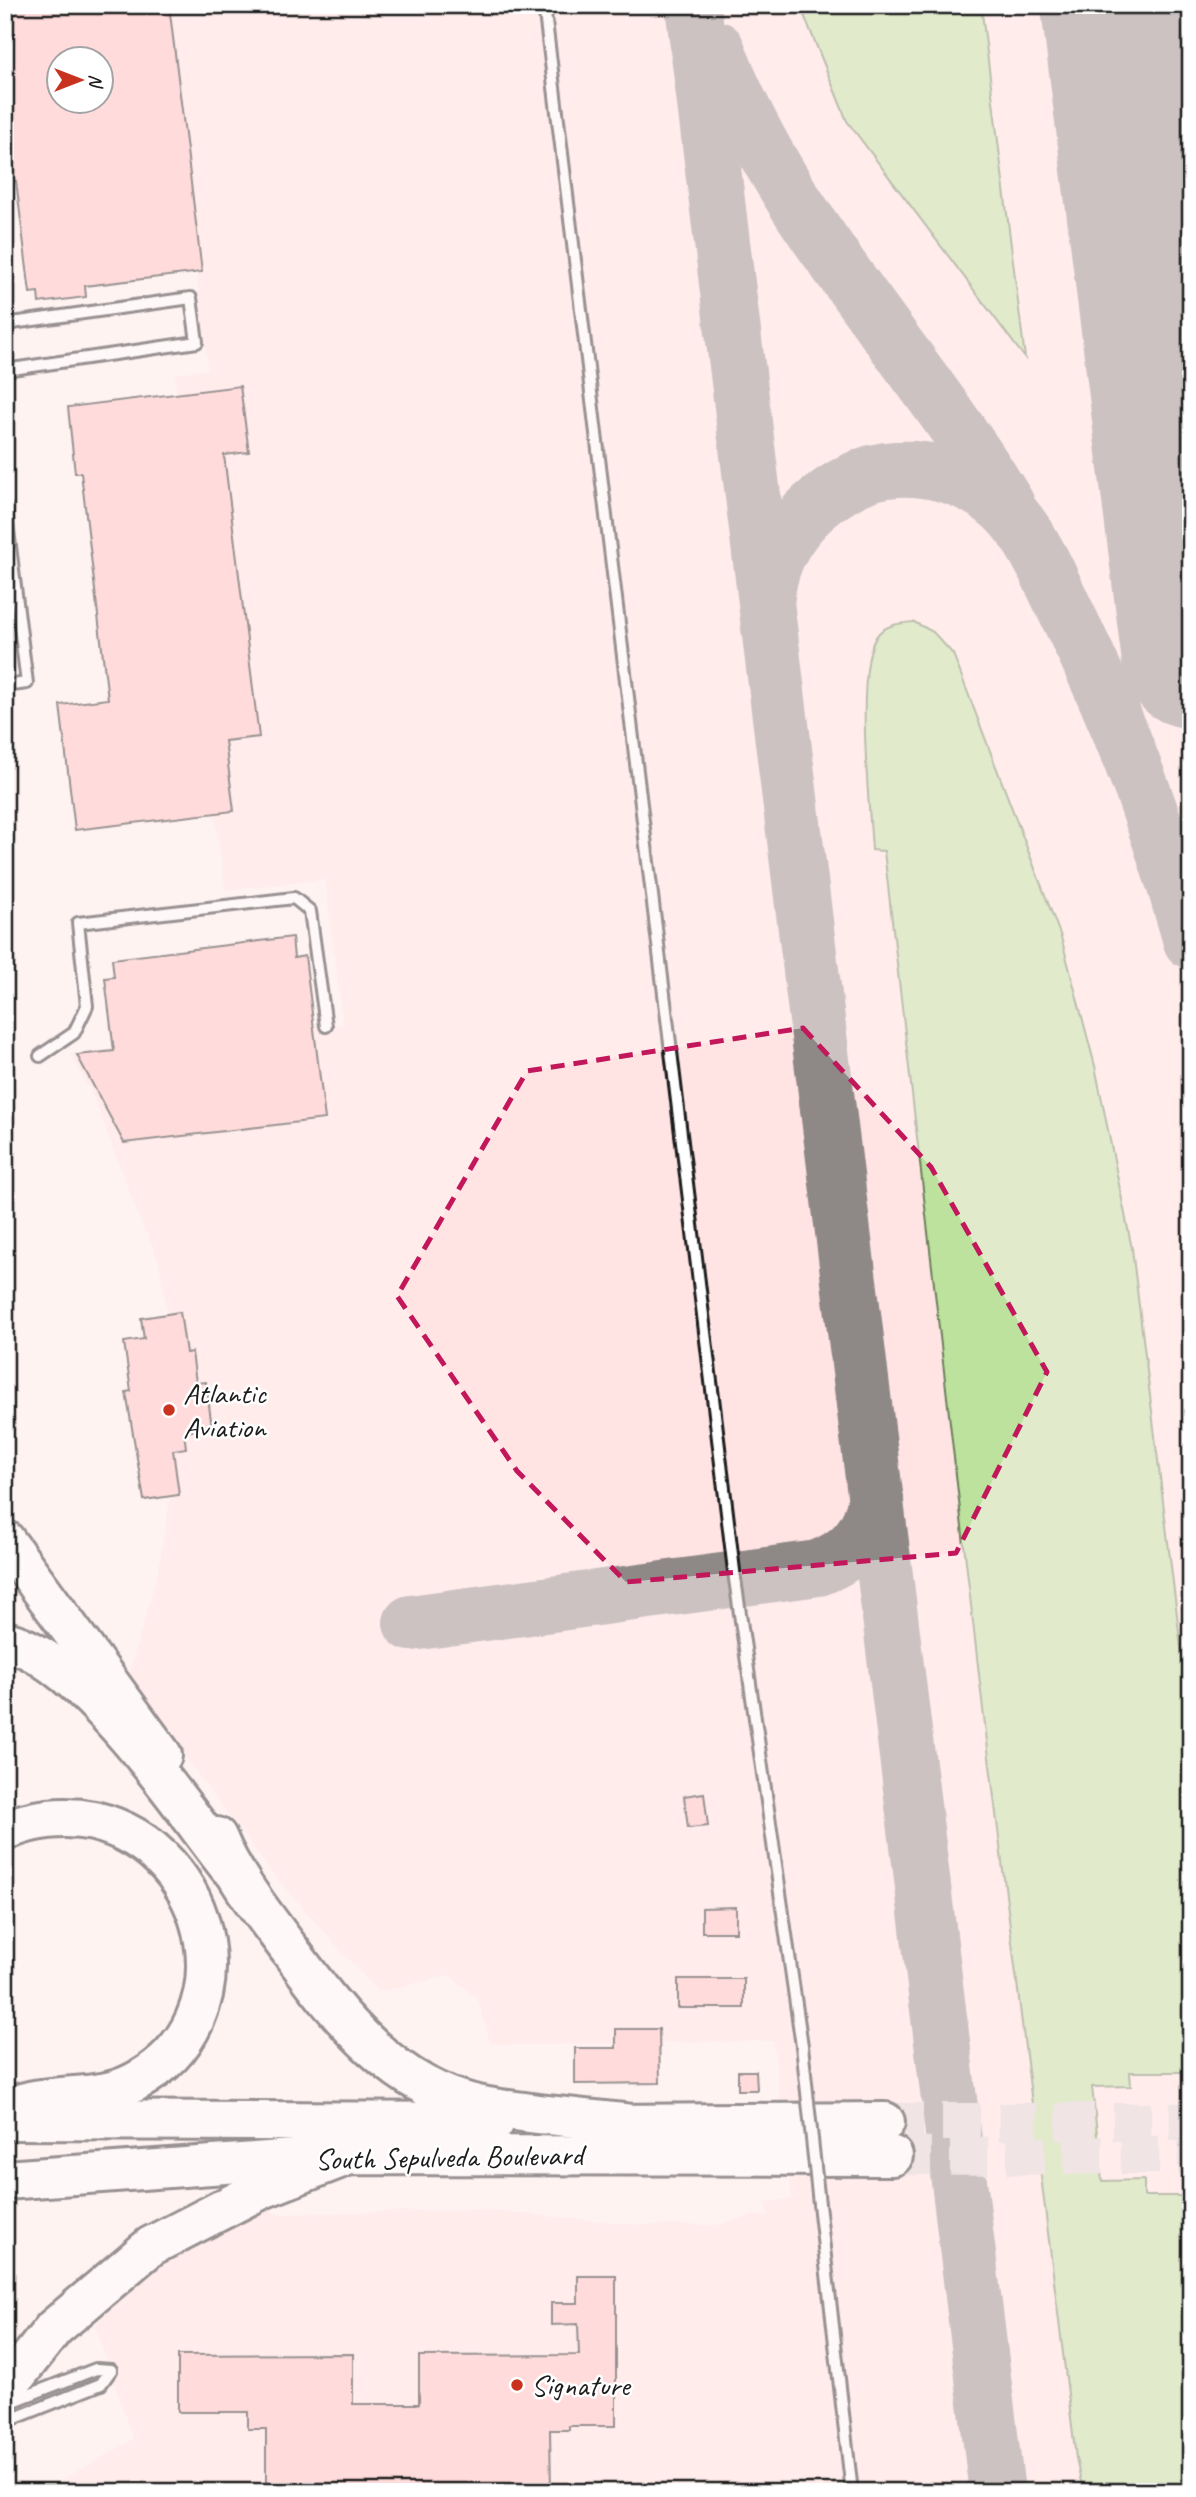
<svg xmlns="http://www.w3.org/2000/svg" width="1196" height="2497" font-family="Caveat,sans-serif">
<rect width="100%" height="100%" fill="#fff3f2"/>
<filter id="ink" filterUnits="userSpaceOnUse"><feTurbulence type="fractalNoise" baseFrequency=".0143" numOctaves="2"/><feDisplacementMap in="SourceGraphic" scale="14" xChannelSelector="R" yChannelSelector="G"/><feConvolveMatrix kernelMatrix="1 2 1 2 8 2 1 2 1" color-interpolation-filters="sRGB"/></filter>
<g filter="url(#ink)">
<!-- built -->
<polygon fill="#ffe4e3" points="163,5 1191,5 1191,2492 40,2492 133,2440 95,2325 148,2274 219,2229 267,2206 275,2214 477,2210 643,2225 717,2225 753,2215 768,2217 766,2202 792,2199 773,2041 507,2045 490,2042 478,1999 450,1975 378,1992 273,1874 127,1680 159,1568 171,1493 161,1406 182,1402 159,1262 147,1233 145,1233 94,1098 70,1054 343,1024 325,879 225,890 160,400 177,398 175,374 208,369"/>
<!-- green -->
<g fill="#bce29d" stroke="#6c7f5c" stroke-width="2">
<polygon points="800,5 981,5 1025,358 847,121"/>
<path d="M914,622l19,10 20,22 108,283 34,129 37,183 59,480v343h-61l1,14 -39,1 10,94 42,-1v16h47v296h-108l-7,-34 -93,-749 -99,-858 -12,-1c-2,-41 -19,-190 7,-217 9,-9 24,-10 35,-11z"/>
</g>
<g fill="none" stroke-linecap="round" stroke-linejoin="round">
<!-- taxiway -->
<g stroke="#8e8887" stroke-width="56">
<polyline points="693,5 997,2492"/>
<polyline points="1152,5 1152,237 1169,482"/>
<path d="M717,49c64,172 197,301 290,456"/>
<path d="M767,596c5,-53 40,-91 85,-115 54,-28 131,-6 167,43 21,28 35,63 50,94 51,103 91,212 122,323"/>
<path d="M411,1623l407,-55c34,-13 51,-33 58,-69"/>
</g>
<!-- runway -->
<polyline stroke="#8e8887" stroke-width="138" points="1110,5 1191,659"/>
</g>
<!-- building -->
<g fill="#fec2bf" stroke="#1c1c1c" stroke-width="2" fill-rule="evenodd">
<path d="M5,5h164l33,267 -117,14 1,11 -47,6 -1,-11 -8,1 -14,-112 -11,2v-60h4l-4,-28zM60,60h42v42h-42z"/>
<polygon points="240,386 249,452 224,455 259,737 225,741 234,811 75,830 60,705 108,699 81,473 75,473 68,407"/>
<polygon points="292,937 294,958 305,956 325,1119 124,1143 77,1055 114,1051 105,978 114,977 112,959"/>
<polygon points="180,1312 186,1353 192,1352 196,1383 206,1382 212,1428 184,1432 186,1448 173,1450 179,1495 144,1500 126,1392 131,1391 124,1342 144,1339 141,1318"/>
<polygon points="704,1793 708,1826 688,1828 684,1796"/>
<polygon points="736,1907 736,1932 702,1932 702,1908"/>
<rect x="678" y="1979" width="66" height="29"/>
<polygon points="616,2029 659,2029 660,2083 575,2084 575,2048 616,2048"/>
<polygon points="738,2071 756,2071 757,2090 738,2090"/>
<polygon points="578,2276 616,2276 616,2426 569,2426 569,2430 550,2430 551,2492 266,2492 266,2429 248,2429 248,2412 178,2412 178,2355 353,2354 353,2404 419,2404 419,2356 579,2355 578,2324 551,2325 551,2303 578,2303"/>
</g>
<g fill="none" stroke-linecap="round" stroke-linejoin="round">
<!-- trunk-tunnel -->
<g stroke="#ddd3d2" stroke-width="38" stroke-dasharray="38 19" stroke-linecap="butt">
<polyline points="885,2122 1191,2122"/>
<polyline points="893,2156 1191,2155"/>
</g>
<defs>
<g id="service">
<polyline points="544,5 735,1579 802,2046"/>
<polyline points="5,324 191,298 197,342 5,370"/>
<polyline points="5,506 27,683 5,686"/>
<polyline points="40,1056 74,1033 87,1006 78,923 294,898 310,911 326,1026"/>
<polyline points="819,2204 852,2492"/>
<polyline points="11,2402 96,2369 111,2370"/>
<polyline points="5,2422 101,2384 111,2370"/>
</g>
<g id="trunk">
<polyline points="5,1540 162,1755"/>
<path d="M217,1837c18,43 48,79 75,116 48,65 103,135 186,152 50,10 104,13 154,19"/>
<polyline points="5,2120 495,2122"/>
<polyline points="607,2124 885,2122"/>
<polyline points="5,2180 349,2155 893,2156"/>
</g>
<g id="motorway">
<path d="M5,1641c78,17 175,164 224,226"/>
<path d="M5,1831c27,-13 60,-16 89,-10 122,29 157,200 41,261 -30,16 -61,12 -93,17 -13,1 -25,6 -37,9"/>
<polyline points="5,2390 54,2328 151,2246 262,2189 349,2155"/>
</g>
</defs>
<!-- service casing -->
<use href="#service" stroke="#1c1c1c" stroke-width="16"/>
<!-- trunk casing -->
<use href="#trunk" stroke="#1c1c1c" stroke-width="44"/>
<!-- motorway casing -->
<use href="#motorway" stroke="#1c1c1c" stroke-width="44"/>
<!-- service -->
<use href="#service" stroke="#fff" stroke-width="10"/>
<!-- trunk -->
<use href="#trunk" stroke="#fff" stroke-width="38"/>
<!-- motorway -->
<use href="#motorway" stroke="#fff" stroke-width="38"/>
<defs>
<polyline id="service-bridge" points="802,2046 819,2204"/>
</defs>
<!-- service-bridge casing -->
<use href="#service-bridge" stroke="#1c1c1c" stroke-width="16" stroke-linecap="butt"/>
<!-- service-bridge -->
<use href="#service-bridge" stroke="#fff" stroke-width="10"/>
</g>
</g>
<!-- marked area -->
<path d="M0 0H1196V2497H0ZM803,1028l128,139 116,205 -91,181 -330,29 -109,-111 -120,-175 130,-225z" fill="#fff3f2" fill-opacity=".55" fill-rule="evenodd"/>
<path fill="none" stroke="#c2185b" stroke-width="5" stroke-dasharray="14 9" stroke-linejoin="round" d="M803,1028l128,139 116,205 -91,181 -330,29 -109,-111 -120,-175 130,-225z"/>
<!-- markers -->
<g fill="#c8321e" stroke="#fff" stroke-width="2.5">
<circle cx="169" cy="1410" r="7"/>
<circle cx="517" cy="2385" r="7"/>
</g>
<g text-anchor="middle" dominant-baseline="central" stroke-width="5" stroke-linejoin="round" paint-order="stroke">
<!-- poi labels -->
<g font-size="30" fill="#1c1c1c" stroke="#fff" text-anchor="start">
<text x="183" y="1393">Atlantic<tspan x="183" dy="34">Aviation</tspan></text>
<text x="531" y="2385">Signature</text>
</g>
<!-- street labels -->
<g font-size="30" fill="#1c1c1c" stroke="#fff">
<text transform="translate(449 2157) rotate(-1)">South Sepulveda Boulevard</text>
</g>
</g>
<!-- margin -->
<rect width="1196" height="2497" fill="none" stroke="#fff" stroke-width="28"/>
<rect x="14" y="14" width="1168" height="2469" fill="none" stroke="#1c1c1c" stroke-width="2.5" filter="url(#ink)"/>
<!-- north arrow -->
<g transform="translate(80 80) rotate(90)"><circle r="33" fill="#ffffff" stroke="#a4a4a4" stroke-width="2"/>
<path d="M0-5L12 26L0 18L-12 26Z" fill="#c8321e"/>
<text y="-10" font-size="19" font-weight="bold" text-anchor="middle" fill="#1c1c1c">N</text>
</g>
</svg>
